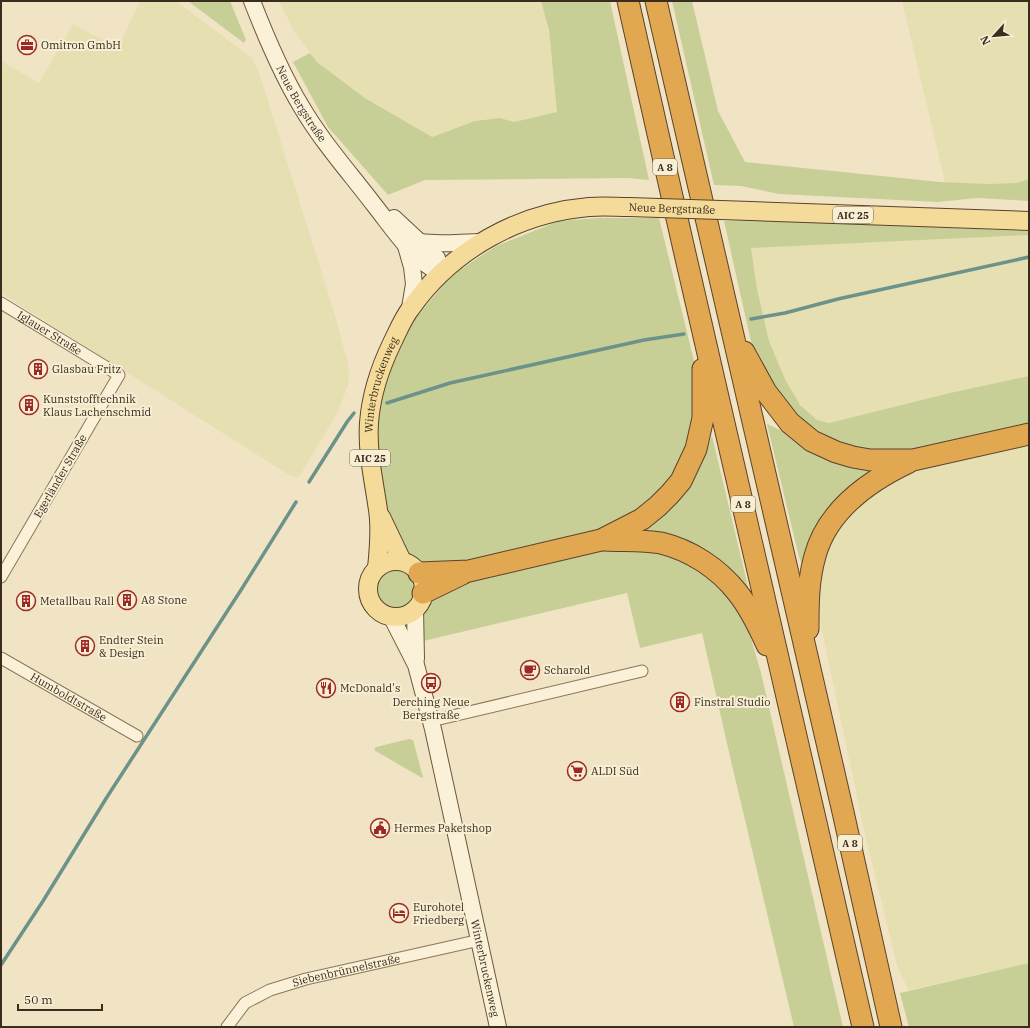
<svg xmlns="http://www.w3.org/2000/svg" width="1030" height="1028" font-family="'IBM Plex Serif',serif">
<rect width="100%" height="100%" fill="#f0e4c4"/>
<!-- farmland -->
<g fill="#e6dfb1">
<polygon points="140,1 176,1 251,57 258,70 263,85 334,312 347,360 349,372 348,385 338,412 299,477 291,476 1,293 1,61 39,83 73,24 118,48"/>
<polygon points="279,1 541,1 549,30 557,112 514,122 500,118 475,121 432,137 366,98 317,62 295,33"/>
<polygon points="902,1 1029,1 1029,179 1016,183 989,184 945,182"/>
<polygon points="1029,235 1029,376 950,393 829,423 817,420 800,405 785,379 769,341 757,289 751,248"/>
<polygon points="1029,445 1029,963 909,990 898,969 866,839 818,612 820,558 843,517 885,485 911,472"/>
</g>
<!-- green -->
<g fill="#c7cf97">
<polygon points="188,1 230,1 246,40 244,43"/>
<polygon points="541,1 610,1 649,180 628,178 425,180 388,195 328,127 293,62 310,53 317,62 365,98 432,137 475,121 500,118 514,122 557,112 549,30"/>
<polygon points="672,1 692,1 718,111 745,162 940,182 989,184 1016,183 1029,179 1029,201 977,198 938,202 779,194 741,186 714,185"/>
<polygon points="598,218 659,218 696,369 698,421 665,493 603,531 464,563 428,565 406,555 388,525 379,487 376,435 384,380 411,323 452,275 496,246 559,221"/>
<polygon points="749,220 1029,231 1029,235 751,248 757,289 769,341 785,379 800,405 817,420 829,423 950,393 1029,376 1029,426 893,457 822,441 793,419 754,355 724,221"/>
<polygon points="767,424 789,434 881,467 806,574 799,557"/>
<polygon points="712,436 750,595 634,532 693,475"/>
<polygon points="606,546 648,547 690,560 733,596 748,628 761,673 843,1027 794,1027 731,761 702,633 640,648 627,593 419,642 419,615 426,601 468,579"/>
<circle cx="394" cy="588" r="20"/>
<polygon points="409,739 413,740 423,777 422,778 374,750 376,747"/>
<polygon points="1029,963 1029,1027 909,1027 900,993"/>
</g>
<g fill="none" stroke-linecap="round" stroke-linejoin="round">
<!-- stream -->
<g stroke="#6c928a" stroke-width="3.5">
<polyline points="751,319 785,313 838,299 1029,257"/>
<polyline points="387,403 450,383 644,340 684,334"/>
<polyline points="309,482 347,422 354,413"/>
<polyline points="1,965 43,901 107,797 241,590 296,502"/>
</g>
<defs>
<g id="street">
<path id="s1" d="M1,303l118,72 -118,202"/>
<path id="s2" d="M1,658l136,78"/>
<polyline points="431,721 642,671"/>
<path id="s3" d="M227,1027l18,-24 25,-13 36,-11 174,-39"/>
</g>
<g id="secondary">
<path id="s4" d="M252,1c14,36 29,72 49,105 21,36 49,67 74,100 19,24 38,54 65,67"/>
<polyline points="394,218 437,258 440,273"/>
<path d="M420,242c21,3 41,0 62,0"/>
<polyline points="406,246 412,267 414,284 410,308"/>
<polyline points="415,609 416,659"/>
<path id="s5" d="M391,616l25,49 17,64 65,298"/>
</g>
<g id="primary">
<polyline points="751,211 1029,221"/>
<polyline points="381,517 402,561"/>
<circle cx="396" cy="589" r="28"/>
<path id="s6" d="M377,568c2,-19 4,-39 1,-58 -4,-29 -11,-57 -9,-87 2,-28 11,-55 23,-80 6,-12 11,-25 19,-35 41,-58 107,-95 178,-101 13,-1 27,0 40,0"/>
</g>
<g id="highway">
<polyline points="628,1 683,245 863,1027"/>
<polyline points="656,1 843,812 891,1027"/>
<polyline points="744,352 766,392 790,423 812,441 836,452 853,457 870,460 913,460 1029,434"/>
<path d="M605,540c19,1 38,0 56,3 29,7 57,25 76,49 13,16 22,35 30,53"/>
<polyline points="419,573 469,571 601,540 642,519 658,506 670,494 681,481 696,449 703,418 703,369"/>
<polyline points="423,593 462,574"/>
<path d="M808,629c0,-24 0,-49 7,-73 12,-45 54,-75 94,-94"/>
</g>
</defs>
<!-- street casing -->
<use href="#street" stroke="#8c7659" stroke-width="13"/>
<!-- secondary casing -->
<use href="#secondary" stroke="#6d573c" stroke-width="18"/>
<!-- primary casing -->
<use href="#primary" stroke="#59432e" stroke-width="20"/>
<!-- highway casing -->
<use href="#highway" stroke="#59432e" stroke-width="23"/>
<!-- street -->
<use href="#street" stroke="#faf1d8" stroke-width="11"/>
<!-- secondary -->
<use href="#secondary" stroke="#faf1d8" stroke-width="16"/>
<!-- primary -->
<use href="#primary" stroke="#f4db9a" stroke-width="18"/>
<!-- highway -->
<use href="#highway" stroke="#e2a751" stroke-width="21"/>
<defs>
<g id="primary-bridge">
<path id="s7" d="M629,207l122,4"/>
</g>
</defs>
<!-- primary-bridge casing -->
<use href="#primary-bridge" stroke="#59432e" stroke-width="20" stroke-linecap="butt"/>
<!-- primary-bridge -->
<use href="#primary-bridge" stroke="#f4db9a" stroke-width="18"/>
</g>
<!-- icons -->
<defs>
<symbol id="office-ring" viewBox="-11 -11 22 22"><circle r="9.5" fill="#f7eed4" stroke="#9d2927" stroke-width="1.5"/><path d="M-6-3h4V-5.5h4V-3h4V5H-6ZM-1-4.5V-3h2v-1.5ZM-6 0V1H6V0Z" fill="#9d2927"/></symbol>
<symbol id="building-ring" viewBox="-11 -11 22 22"><circle r="9.5" fill="#f7eed4" stroke="#9d2927" stroke-width="1.5"/><path d="M-4-6H4V6H1V3H-1V6H-4ZM-2.5-4.3h1.7v1.8h-1.7ZM.8-4.3h1.7v1.8H.8ZM-2.5-1h1.7V.8h-1.7ZM.8-1h1.7V.8H.8Z" fill="#9d2927"/></symbol>
<symbol id="cafe-ring" viewBox="-11 -11 22 22"><circle r="9.5" fill="#f7eed4" stroke="#9d2927" stroke-width="1.5"/><path d="M-5.5-4.5H6V0H3Q3 3.5 0 3.5H-2.5Q-5.5 3.5-5.5 0ZM3-3.2v2h1.7v-2ZM-6 4.5H4V6H-6Z" fill="#9d2927"/></symbol>
<symbol id="bus-ring" viewBox="-11 -11 22 22"><circle r="9.5" fill="#f7eed4" stroke="#9d2927" stroke-width="1.5"/><path d="M-5-6H5V4H4V6H2V4H-2V6H-4V4H-5ZM-3.5-4V0h7V-4ZM-3.5 1.2v1.5H-2V1.2ZM2 1.2v1.5H3.5V1.2Z" fill="#9d2927"/></symbol>
<symbol id="restaurant-ring" viewBox="-11 -11 22 22"><circle r="9.5" fill="#f7eed4" stroke="#9d2927" stroke-width="1.5"/><path d="M-5-6h1v4h1v-4h1v4h1v-4h1v5L-1.5 .5V6h-2V.5L-5-1ZM5-6V6H3V1.5H1.5Q1.5-4 5-6Z" fill="#9d2927"/></symbol>
<symbol id="supermarket-ring" viewBox="-11 -11 22 22"><circle r="9.5" fill="#f7eed4" stroke="#9d2927" stroke-width="1.5"/><path d="M-6-5.5h2.5l.6 2H6L4.5 2H-2.5L-4.4-4H-6ZM-1.5 3.2a1.3 1.3 0 1 0 .1 0ZM3 3.2a1.3 1.3 0 1 0 .1 0Z" fill="#9d2927"/></symbol>
<symbol id="civic-ring" viewBox="-11 -11 22 22"><circle r="9.5" fill="#f7eed4" stroke="#9d2927" stroke-width="1.5"/><path d="M-.6-6.5H3V-4.5H.6V-3L4-1V1h2V6H-6V1h2V-1L-.6-3ZM-1.2 2.5V6h2.4V2.5Z" fill="#9d2927"/></symbol>
<symbol id="hotel-ring" viewBox="-11 -11 22 22"><circle r="9.5" fill="#f7eed4" stroke="#9d2927" stroke-width="1.5"/><path d="M-6-4.5h1.5V1H6V5H4.5V3h-9V5H-6ZM-4 0a1.8 1.8 0 1 1 3.6 0ZM.5 0V-2.5h3Q6-2.5 6 0Z" fill="#9d2927"/></symbol>
</defs>
<g fill-rule="evenodd">
<use href="#office-ring" x="16" y="34" width="22" height="22"/>
<use href="#building-ring" x="27" y="358" width="22" height="22"/>
<use href="#building-ring" x="18" y="394" width="22" height="22"/>
<use href="#building-ring" x="116" y="589" width="22" height="22"/>
<use href="#building-ring" x="15" y="590" width="22" height="22"/>
<use href="#building-ring" x="74" y="635" width="22" height="22"/>
<use href="#cafe-ring" x="519" y="659" width="22" height="22"/>
<use href="#bus-ring" x="420" y="672" width="22" height="22"/>
<use href="#restaurant-ring" x="315" y="677" width="22" height="22"/>
<use href="#building-ring" x="669" y="691" width="22" height="22"/>
<use href="#supermarket-ring" x="566" y="760" width="22" height="22"/>
<use href="#civic-ring" x="369" y="817" width="22" height="22"/>
<use href="#hotel-ring" x="388" y="902" width="22" height="22"/>
</g>
<g text-anchor="middle" dominant-baseline="central" stroke-width="4" stroke-linejoin="round" paint-order="stroke">
<!-- shield labels -->
<g fill="#f7eed4" stroke="#736755" stroke-width="1">
<rect x="653" y="159" width="24" height="16" rx="3"/>
<rect x="833" y="207" width="40" height="16" rx="3"/>
<rect x="350" y="450" width="40" height="16" rx="3"/>
<rect x="731" y="496" width="24" height="16" rx="3"/>
<rect x="838" y="835" width="24" height="16" rx="3"/>
</g>
<g font-size="10" font-weight="bold" fill="#3b2d1e">
<text x="665" y="167">A 8</text>
<text x="853" y="215">AIC 25</text>
<text x="370" y="458">AIC 25</text>
<text x="743" y="504">A 8</text>
<text x="850" y="843">A 8</text>
</g>
<!-- poi labels -->
<g font-size="11" fill="#3b2d1e" stroke="#f7eed4" text-anchor="start">
<text x="41" y="45">Omitron GmbH</text>
<text x="52" y="369">Glasbau Fritz</text>
<text x="43" y="399">Kunststofftechnik<tspan x="43" dy="13">Klaus Lachenschmid</tspan></text>
<text x="141" y="600">A8 Stone</text>
<text x="40" y="601">Metallbau Rall</text>
<text x="99" y="640">Endter Stein<tspan x="99" dy="13">&amp; Design</tspan></text>
<text x="544" y="670">Scharold</text>
<text x="340" y="688">McDonald's</text>
<text x="431" y="702" text-anchor="middle">Derching Neue<tspan x="431" dy="13">Bergstraße</tspan></text>
<text x="694" y="702">Finstral Studio</text>
<text x="591" y="771">ALDI Süd</text>
<text x="394" y="828">Hermes Paketshop</text>
<text x="413" y="907">Eurohotel<tspan x="413" dy="13">Friedberg</tspan></text>
</g>
<!-- street labels -->
<g font-size="11" fill="#3b2d1e" stroke="#f7eed4">
<text stroke="none"><textPath href="#s4" startOffset="114">Neue Bergstraße</textPath></text>
<text stroke="none"><textPath href="#s7" startOffset="43">Neue Bergstraße</textPath></text>
<text stroke="none"><textPath href="#s1" startOffset="57">Iglauer Straße</textPath></text>
<text stroke="none"><textPath href="#s6" startOffset="186">Winterbruckenweg</textPath></text>
<text transform="translate(60 476) rotate(-60)">Egerländer Straße</text>
<text stroke="none"><textPath href="#s2" startOffset="78">Humboldtstraße</textPath></text>
<text stroke="none"><textPath href="#s5" startOffset="366">Winterbruckenweg</textPath></text>
<text stroke="none"><textPath href="#s3" startOffset="137">Siebenbrünnelstraße</textPath></text>
</g>
</g>
<!-- border -->
<rect width="1030" height="1028" fill="none" stroke="#3b2d1e" stroke-width="4"/>
<!-- north arrow -->
<g transform="translate(994 36) rotate(243)" stroke="#f7eed4" stroke-width="3" paint-order="stroke">
<path d="M0-3L7 15L0 10L-7 15Z" fill="#3b2d1e"/>
<text y="-6" font-size="11" font-weight="bold" text-anchor="middle" fill="#3b2d1e">N</text>
</g>
<!-- scale -->
<path d="M18 1004v6h84v-6" fill="none" stroke="#3b2d1e" stroke-width="2"/>
<text x="24" y="1004" font-size="12" fill="#3b2d1e" stroke="#f7eed4" stroke-width="3" paint-order="stroke">50 m</text>
</svg>
